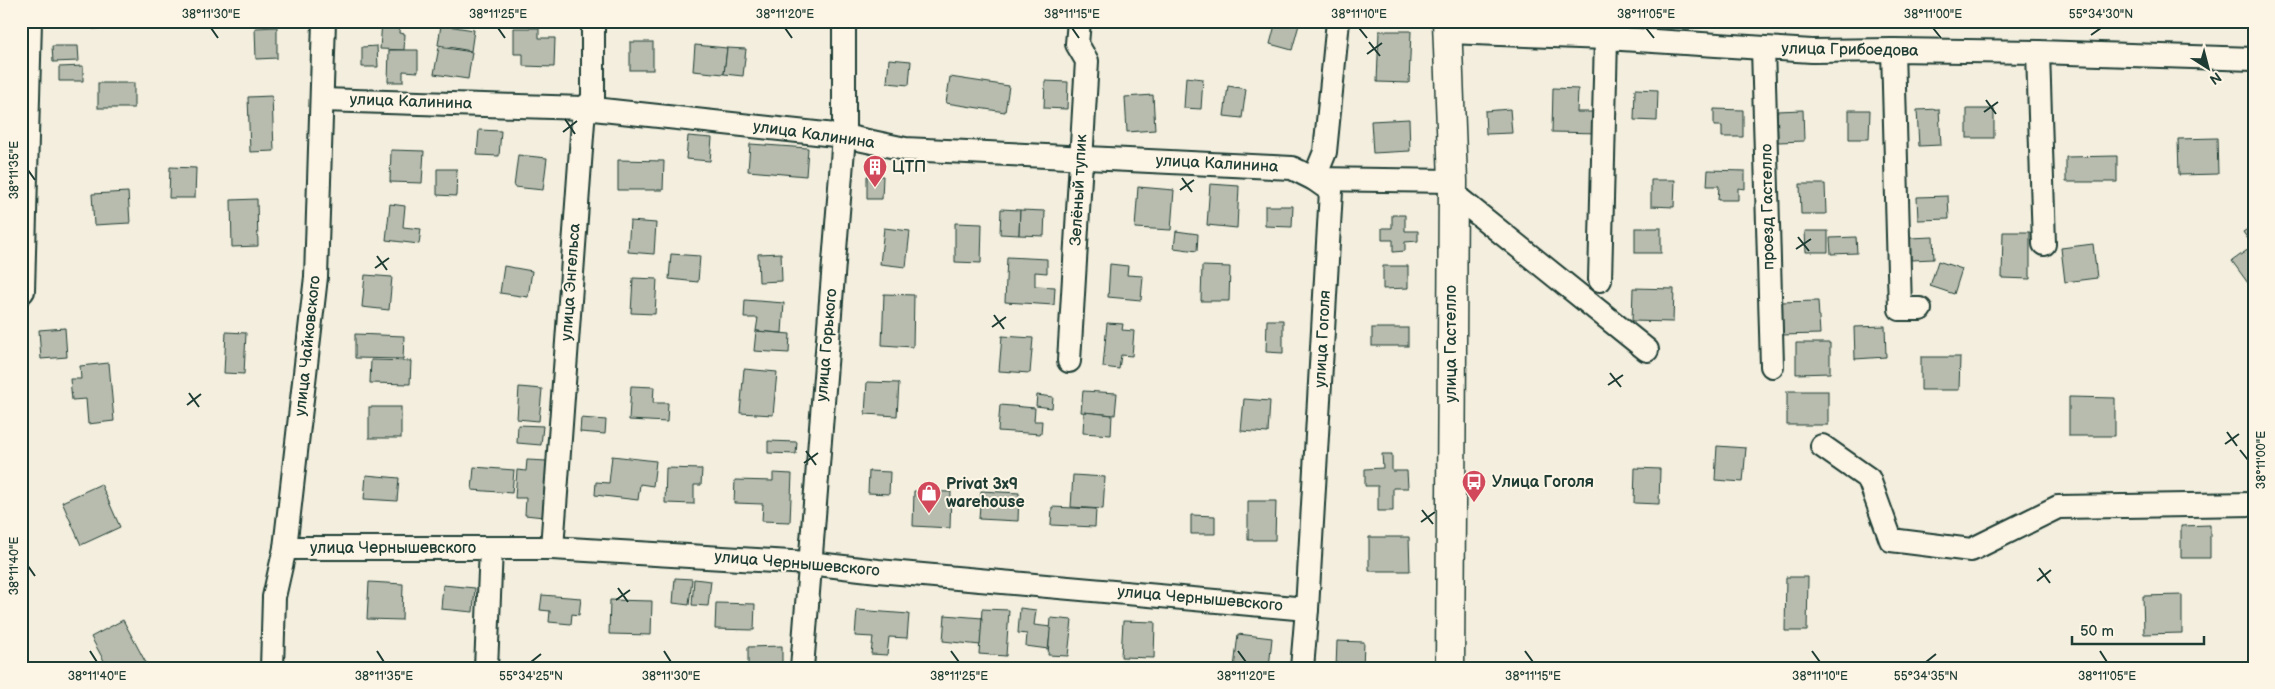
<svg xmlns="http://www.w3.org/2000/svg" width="2275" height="689" font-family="'Balsamiq Sans',sans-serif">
<rect width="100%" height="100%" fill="#f3eede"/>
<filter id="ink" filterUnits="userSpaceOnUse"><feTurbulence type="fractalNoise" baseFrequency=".02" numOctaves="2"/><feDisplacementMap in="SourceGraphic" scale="10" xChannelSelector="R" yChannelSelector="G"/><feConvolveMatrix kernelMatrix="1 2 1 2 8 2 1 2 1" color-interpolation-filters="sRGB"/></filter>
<g filter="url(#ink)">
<!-- building -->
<g fill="#b8bcae" stroke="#1f3d34">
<polygon points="93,21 119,21 119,27 93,29"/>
<polygon points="382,21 400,21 399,33 405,34 404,50 380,49"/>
<polygon points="789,21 815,21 815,24 789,23"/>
<polygon points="1263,21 1300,21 1292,50 1270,44 1275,25"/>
<polygon points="441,25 474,30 471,51 438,45"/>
<polygon points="277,27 277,58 256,59 255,28"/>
<polygon points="514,28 539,28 539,38 555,38 554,67 523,66 523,54 514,54"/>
<polygon points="1379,31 1411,31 1409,83 1377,82"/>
<rect x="630" y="42" width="23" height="28"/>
<polygon points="695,45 727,48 724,74 693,71"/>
<polygon points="52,46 78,46 79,61 53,62"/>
<polygon points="377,46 378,67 362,67 362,47"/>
<polygon points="439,47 472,52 468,79 434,74"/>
<polygon points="727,48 746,49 743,76 724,74"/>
<polygon points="389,50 418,50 418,72 403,71 403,82 388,82"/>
<polygon points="889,59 911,61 909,85 887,83"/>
<polygon points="83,66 83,81 59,81 59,67"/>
<polygon points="950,77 1009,86 1005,112 946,103"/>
<polygon points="1186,77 1203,79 1201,109 1184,108"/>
<polygon points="1045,81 1068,82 1067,109 1044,108"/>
<rect x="98" y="83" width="36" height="25"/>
<polygon points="1228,86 1246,89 1242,118 1224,116"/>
<polygon points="1553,88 1578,89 1577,112 1602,112 1601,133 1552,132"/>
<polygon points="1635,89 1658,90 1657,121 1634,120"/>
<polygon points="1153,95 1155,130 1127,132 1125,97"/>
<polygon points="272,96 274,151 250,152 248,97"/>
<polygon points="1510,109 1512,133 1486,134 1485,111"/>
<polygon points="1714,109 1743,110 1743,137 1722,137 1722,126 1714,126"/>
<polygon points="1939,109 1941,145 1919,146 1917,110"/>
<rect x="1967" y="109" width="27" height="29"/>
<polygon points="1803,110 1804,141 1778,142 1777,111"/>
<polygon points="1849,110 1870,110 1869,139 1849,139"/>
<polygon points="1409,119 1410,151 1373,153 1371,121"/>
<polygon points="479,130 501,131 499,156 477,155"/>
<polygon points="688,136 712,138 710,161 686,159"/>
<polygon points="2217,138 2218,174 2179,175 2178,139"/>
<polygon points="750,144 808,148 806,176 748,171"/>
<polygon points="391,150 424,151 422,183 390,182"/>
<polygon points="518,155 547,158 543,190 514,187"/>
<polygon points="2117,156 2117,182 2066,182 2066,157"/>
<polygon points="618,160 664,161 663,190 618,190"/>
<polygon points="170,167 196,168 195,198 169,198"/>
<polygon points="437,169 457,169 456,196 437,195"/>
<polygon points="1708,170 1745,171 1745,189 1738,188 1738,200 1718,200 1719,186 1707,186"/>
<polygon points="867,176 883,176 882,199 867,199"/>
<polygon points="1651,180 1675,180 1674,207 1651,206"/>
<polygon points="1210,184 1239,186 1237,228 1207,225"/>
<polygon points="1800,184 1825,184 1826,214 1801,214"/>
<polygon points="1138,187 1174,190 1171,230 1135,228"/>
<polygon points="128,192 130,223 94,225 92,194"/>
<polygon points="1948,196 1949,219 1918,220 1917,197"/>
<polygon points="257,199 258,246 232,247 231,200"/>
<polygon points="390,204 405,206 403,227 421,229 419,244 386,240"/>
<polygon points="1265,206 1293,206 1292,227 1265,226"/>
<polygon points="1001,209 1020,210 1019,235 1000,234"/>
<polygon points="1020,210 1045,211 1044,236 1019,235"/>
<polygon points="1392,215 1405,215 1405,231 1418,231 1418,241 1405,242 1405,251 1393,252 1393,240 1382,240 1382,228 1392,228"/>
<polygon points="630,221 656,223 654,254 628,252"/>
<polygon points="955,223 982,224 981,263 955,262"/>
<polygon points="2254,225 2254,290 2253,290 2232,261 2253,246 2243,232"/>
<polygon points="884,228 910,231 906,267 880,264"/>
<rect x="1635" y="228" width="26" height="25"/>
<polygon points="1176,231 1198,234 1197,251 1174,248"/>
<polygon points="1805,231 1828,231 1828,252 1806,252"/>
<polygon points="2003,232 2030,232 2030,279 2002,278"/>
<polygon points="1856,237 1857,253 1831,254 1830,238"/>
<polygon points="1933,237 1934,259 1911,260 1910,238"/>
<polygon points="2093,244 2097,278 2065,282 2061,248"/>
<polygon points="781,253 782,281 759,282 758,254"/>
<polygon points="671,254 700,256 698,282 669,279"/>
<polygon points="1007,257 1047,259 1047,273 1035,272 1035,286 1055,287 1054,305 1005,302"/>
<polygon points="1938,261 1962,269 1954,294 1930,286"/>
<polygon points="1110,264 1128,266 1127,275 1143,276 1141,300 1108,297"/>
<polygon points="504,266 532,271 528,297 500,293"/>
<polygon points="1202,266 1230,267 1229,301 1201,301"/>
<polygon points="1383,266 1408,266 1408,288 1383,289"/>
<polygon points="365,275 392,277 389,310 362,307"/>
<polygon points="633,278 657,279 655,314 631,313"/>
<polygon points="1633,288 1674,289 1673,322 1632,321"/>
<polygon points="884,294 914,295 913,347 882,345"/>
<polygon points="745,300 784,303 782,333 756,331 758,318 744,318"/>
<polygon points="1818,301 1820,334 1781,335 1780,302"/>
<polygon points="1267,320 1283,320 1283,353 1266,352"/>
<polygon points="1107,323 1123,324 1122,330 1134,331 1132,356 1121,355 1119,369 1103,367"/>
<polygon points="1885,326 1886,357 1855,359 1854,327"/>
<polygon points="65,328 67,357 41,359 39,330"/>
<rect x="1372" y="328" width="36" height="18"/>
<polygon points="756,331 790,334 789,353 754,351"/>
<polygon points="226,332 246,333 244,374 224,373"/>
<polygon points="355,334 404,336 403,359 355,358"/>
<polygon points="1002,336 1033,338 1030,373 999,371"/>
<polygon points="1796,343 1830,343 1830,373 1796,374"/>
<polygon points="1921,357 1960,357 1959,390 1921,390"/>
<polygon points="371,360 411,361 410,384 370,383"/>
<polygon points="109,363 114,421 88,424 86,399 72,400 70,379 81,379 80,366"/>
<polygon points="744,369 777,372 773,415 740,413"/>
<polygon points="867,382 899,383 897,416 865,414"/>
<polygon points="631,386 654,387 653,403 668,403 667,422 629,420"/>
<polygon points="519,387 542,389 539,421 517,419"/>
<polygon points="1083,391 1117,393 1115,415 1081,412"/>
<rect x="1787" y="391" width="41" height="34"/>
<polygon points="1037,395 1053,397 1052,408 1036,406"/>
<polygon points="2069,397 2115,398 2115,436 2069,436"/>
<polygon points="1244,399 1270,401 1268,433 1241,431"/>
<polygon points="1000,405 1035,408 1034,421 1042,421 1041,434 998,431"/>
<rect x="369" y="407" width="32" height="31"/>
<polygon points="1084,412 1112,415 1111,435 1083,433"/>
<polygon points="581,418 606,420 605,434 580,432"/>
<polygon points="518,425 543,426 541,445 517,443"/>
<polygon points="768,441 797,442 796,454 768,453"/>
<polygon points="1717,446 1746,448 1743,482 1715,480"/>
<polygon points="1382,454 1392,454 1392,471 1407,471 1408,488 1393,488 1393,511 1378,511 1378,486 1365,486 1365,469 1383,468"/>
<polygon points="612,456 656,461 653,486 640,484 638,500 595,495 596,482 609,483"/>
<polygon points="527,460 547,461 544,517 525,515 526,498 515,498 517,470 526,471"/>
<polygon points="474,467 514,470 512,493 472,490"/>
<polygon points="666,468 702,469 701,485 694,485 694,504 665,503"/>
<polygon points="1635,468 1660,469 1659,504 1634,503"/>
<polygon points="869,471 890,472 889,494 868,493"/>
<polygon points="773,473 792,474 790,522 762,521 763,504 734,503 735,480 773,481"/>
<polygon points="366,475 399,478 397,501 364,499"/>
<polygon points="1073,475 1105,477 1103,509 1071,507"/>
<polygon points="101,484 120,527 81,545 62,502"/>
<polygon points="914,491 951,492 950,528 913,526"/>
<polygon points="981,491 1019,493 1018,521 979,519"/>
<polygon points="1248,501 1276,501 1275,540 1248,540"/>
<polygon points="1052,507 1096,509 1095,527 1051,525"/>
<polygon points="1191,515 1215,516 1215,534 1191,534"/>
<polygon points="2210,525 2210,558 2181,558 2181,526"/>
<polygon points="1369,537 1409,537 1410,571 1369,571"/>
<polygon points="1786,577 1808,577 1807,631 1785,631"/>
<polygon points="675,578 692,579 689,605 673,603"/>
<polygon points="694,579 711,581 708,606 692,605"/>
<polygon points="369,582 403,584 402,620 367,619"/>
<polygon points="443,585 475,588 473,612 441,609"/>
<polygon points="542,595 581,598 579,615 572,614 571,624 549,622 550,611 540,610"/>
<polygon points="2182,595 2182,633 2144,634 2143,596"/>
<polygon points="610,600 652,601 651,635 609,634"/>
<polygon points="716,603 755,604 754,630 715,629"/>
<polygon points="1020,608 1036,610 1034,625 1051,627 1048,649 1026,646 1027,634 1018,633"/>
<polygon points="982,609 1009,610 1006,656 979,654"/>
<polygon points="857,610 909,614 907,638 889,637 887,655 871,654 873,637 855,636"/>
<polygon points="945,615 982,618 980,645 943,641"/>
<polygon points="1051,618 1072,620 1068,656 1048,655"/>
<polygon points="123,620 146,663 137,668 108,668 91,637"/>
<polygon points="1123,621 1155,622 1154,658 1121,657"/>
<polygon points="1238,634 1272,638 1269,668 1234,668"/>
<polygon points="1337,641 1364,642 1363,668 1336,668"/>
<polygon points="782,646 782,668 748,668 748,647"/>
</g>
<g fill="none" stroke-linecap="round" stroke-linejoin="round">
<defs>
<g id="minor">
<polyline points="1448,32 1606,38 1812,51 1893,50 2038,52 2254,59"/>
<polyline points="1763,48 1772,366"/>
<polyline points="1893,50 1900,309 1920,309"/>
<polyline points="2038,52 2044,244"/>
<polyline points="322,100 584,108 844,136 905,149 1292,168 1314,179 1453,181"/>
<polyline points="1452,193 1647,350"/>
<polyline points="1600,280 1606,38"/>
<polyline points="21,293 23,291 30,21"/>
<polyline points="1069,361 1087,61 1077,44 1079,21"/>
<polyline points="1822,446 1869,479 1891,540 1971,550 2058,507 2254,504"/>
<polyline points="285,548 552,548 809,563 878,571 1307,609"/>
<polyline points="552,548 584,108 593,100 593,21"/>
<polyline points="272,668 274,597 285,548 316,277 324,21"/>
<polyline points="486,668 491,548"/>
<polyline points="802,668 844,136 844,21"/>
<polyline points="1302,668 1307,609 1331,191 1314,179 1325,152 1338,21"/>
</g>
<polyline id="major" points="1447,21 1453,181 1450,668"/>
</defs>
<!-- minor casing -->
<use href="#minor" stroke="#1f3d34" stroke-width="26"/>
<!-- major casing -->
<use href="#major" stroke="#1f3d34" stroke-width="31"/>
<!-- minor -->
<use href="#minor" stroke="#fcf5e5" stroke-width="22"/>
<!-- major -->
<use href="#major" stroke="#fcf5e5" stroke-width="28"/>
</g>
</g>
<!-- ticks -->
<path fill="none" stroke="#1f3d34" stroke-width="2" d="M211,28l7,10M498,28l7,10M785,28l7,10M1072,28l7,10M1359,28l8,10M1646,28l8,10M1933,28l8,10M2091,35l10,-7M1369,42l11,14M1367,54l15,-11M1986,100l10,14M1984,112l14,-10M565,119l10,15M563,132l14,-11M28,170l7,10M1182,178l10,14M1180,190l14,-10M1798,237l11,14M1796,249l15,-10M377,256l10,14M375,268l14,-10M994,315l10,14M992,327l14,-10M1610,373l11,14M1608,385l15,-10M189,393l10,14M187,405l14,-11M2227,432l10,14M2225,444l14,-10M2240,450l8,10M806,451l10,14M804,463l14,-10M1422,510l11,14M1421,522l14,-10M28,566l7,10M2039,568l11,15M2037,581l14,-11M618,588l10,14M616,600l14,-10M90,651l7,11M377,651l7,11M664,651l7,11M951,651l8,11M1238,651l8,11M1525,651l8,11M1812,651l8,11M2100,651l7,11M531,662l10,-8M1926,662l10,-8"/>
<!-- icons -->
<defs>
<symbol id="building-pin" viewBox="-11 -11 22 30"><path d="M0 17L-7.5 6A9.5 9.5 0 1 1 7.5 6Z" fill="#d1495b" stroke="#fcf5e5"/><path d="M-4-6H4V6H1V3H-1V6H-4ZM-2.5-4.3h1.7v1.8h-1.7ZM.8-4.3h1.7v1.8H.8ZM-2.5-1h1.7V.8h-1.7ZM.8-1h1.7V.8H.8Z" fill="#fff"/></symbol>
<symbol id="bus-pin" viewBox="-11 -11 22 30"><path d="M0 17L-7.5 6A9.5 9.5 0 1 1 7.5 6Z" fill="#d1495b" stroke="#fcf5e5"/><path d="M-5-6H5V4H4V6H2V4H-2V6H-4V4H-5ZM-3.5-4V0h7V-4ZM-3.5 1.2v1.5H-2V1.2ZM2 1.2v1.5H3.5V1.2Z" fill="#fff"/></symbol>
<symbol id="shop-pin" viewBox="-11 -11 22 30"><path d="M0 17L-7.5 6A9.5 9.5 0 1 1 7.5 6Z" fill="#d1495b" stroke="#fcf5e5"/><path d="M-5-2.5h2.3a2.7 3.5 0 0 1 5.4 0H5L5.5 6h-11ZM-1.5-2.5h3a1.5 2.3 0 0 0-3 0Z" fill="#fff"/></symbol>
</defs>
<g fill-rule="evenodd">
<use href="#building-pin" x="861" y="153" width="28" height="38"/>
<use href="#bus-pin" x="1460" y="468" width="28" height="38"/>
<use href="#shop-pin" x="915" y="479" width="28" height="38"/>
</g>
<g text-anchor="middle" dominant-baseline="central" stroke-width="4" stroke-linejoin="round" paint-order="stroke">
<!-- street labels -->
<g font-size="16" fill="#1f3d34" stroke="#fcf5e5">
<text transform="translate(1850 50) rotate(1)">улица Грибоедова</text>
<text transform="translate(411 102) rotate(2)">улица Калинина</text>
<text transform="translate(814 135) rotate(8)">улица Калинина</text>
<text transform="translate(1217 164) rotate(3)">улица Калинина</text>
<text transform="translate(1079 190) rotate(-87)">Зелёный тупик</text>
<text transform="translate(1768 207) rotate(-91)">проезд Гастелло</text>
<text transform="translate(571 282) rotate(-86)">улица Энгельса</text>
<text transform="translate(1323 339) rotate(-87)">улица Гоголя</text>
<text transform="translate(1451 344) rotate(-90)">улица Гастелло</text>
<text transform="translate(827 345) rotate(-85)">улица Горького</text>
<text transform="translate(308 346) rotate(-84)">улица Чайковского</text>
<text x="393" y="548">улица Чернышевского</text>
<text transform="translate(797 564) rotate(5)">улица Чернышевского</text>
<text transform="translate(1200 599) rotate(5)">улица Чернышевского</text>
</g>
<!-- poi labels -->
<g font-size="16" font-weight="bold" fill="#1f3d34" stroke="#fcf5e5" text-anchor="start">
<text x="892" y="167">ЦТП</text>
<text x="1492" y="482">Улица Гоголя</text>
<text x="946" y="484">Privat 3x9<tspan x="946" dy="18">warehouse</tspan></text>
</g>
</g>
<!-- margin -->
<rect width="2275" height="689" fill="none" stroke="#fcf5e5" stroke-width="55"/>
<!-- north arrow -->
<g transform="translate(2208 68) rotate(144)" stroke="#fcf5e5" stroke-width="4" paint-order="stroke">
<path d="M0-4L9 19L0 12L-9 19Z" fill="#1f3d34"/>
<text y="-8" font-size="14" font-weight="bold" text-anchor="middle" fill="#1f3d34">N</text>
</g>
<!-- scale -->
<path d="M2072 636v8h132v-8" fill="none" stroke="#1f3d34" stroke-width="2.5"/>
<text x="2080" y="636" font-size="15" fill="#1f3d34" stroke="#fcf5e5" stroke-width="4" paint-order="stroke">50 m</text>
<rect x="28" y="28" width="2220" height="634" fill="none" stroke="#1f3d34" stroke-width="2"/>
<g font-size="12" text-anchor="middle" fill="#1f3d34">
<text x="211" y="18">38°11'30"E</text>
<text x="498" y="18">38°11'25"E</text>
<text x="785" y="18">38°11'20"E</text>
<text x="1072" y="18">38°11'15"E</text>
<text x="1359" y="18">38°11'10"E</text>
<text x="1646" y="18">38°11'05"E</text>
<text x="1933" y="18">38°11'00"E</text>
<text x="2101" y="18">55°34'30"N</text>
<text transform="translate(14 170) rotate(-90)" y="4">38°11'35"E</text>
<text transform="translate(2261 460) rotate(-90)" y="4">38°11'00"E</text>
<text transform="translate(14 566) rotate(-90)" y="4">38°11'40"E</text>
<text x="97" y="680">38°11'40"E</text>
<text x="384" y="680">38°11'35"E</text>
<text x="531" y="680">55°34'25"N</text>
<text x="671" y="680">38°11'30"E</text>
<text x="959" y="680">38°11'25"E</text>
<text x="1246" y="680">38°11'20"E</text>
<text x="1533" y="680">38°11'15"E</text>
<text x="1820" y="680">38°11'10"E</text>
<text x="1926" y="680">55°34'35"N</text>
<text x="2107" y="680">38°11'05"E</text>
</g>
</svg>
